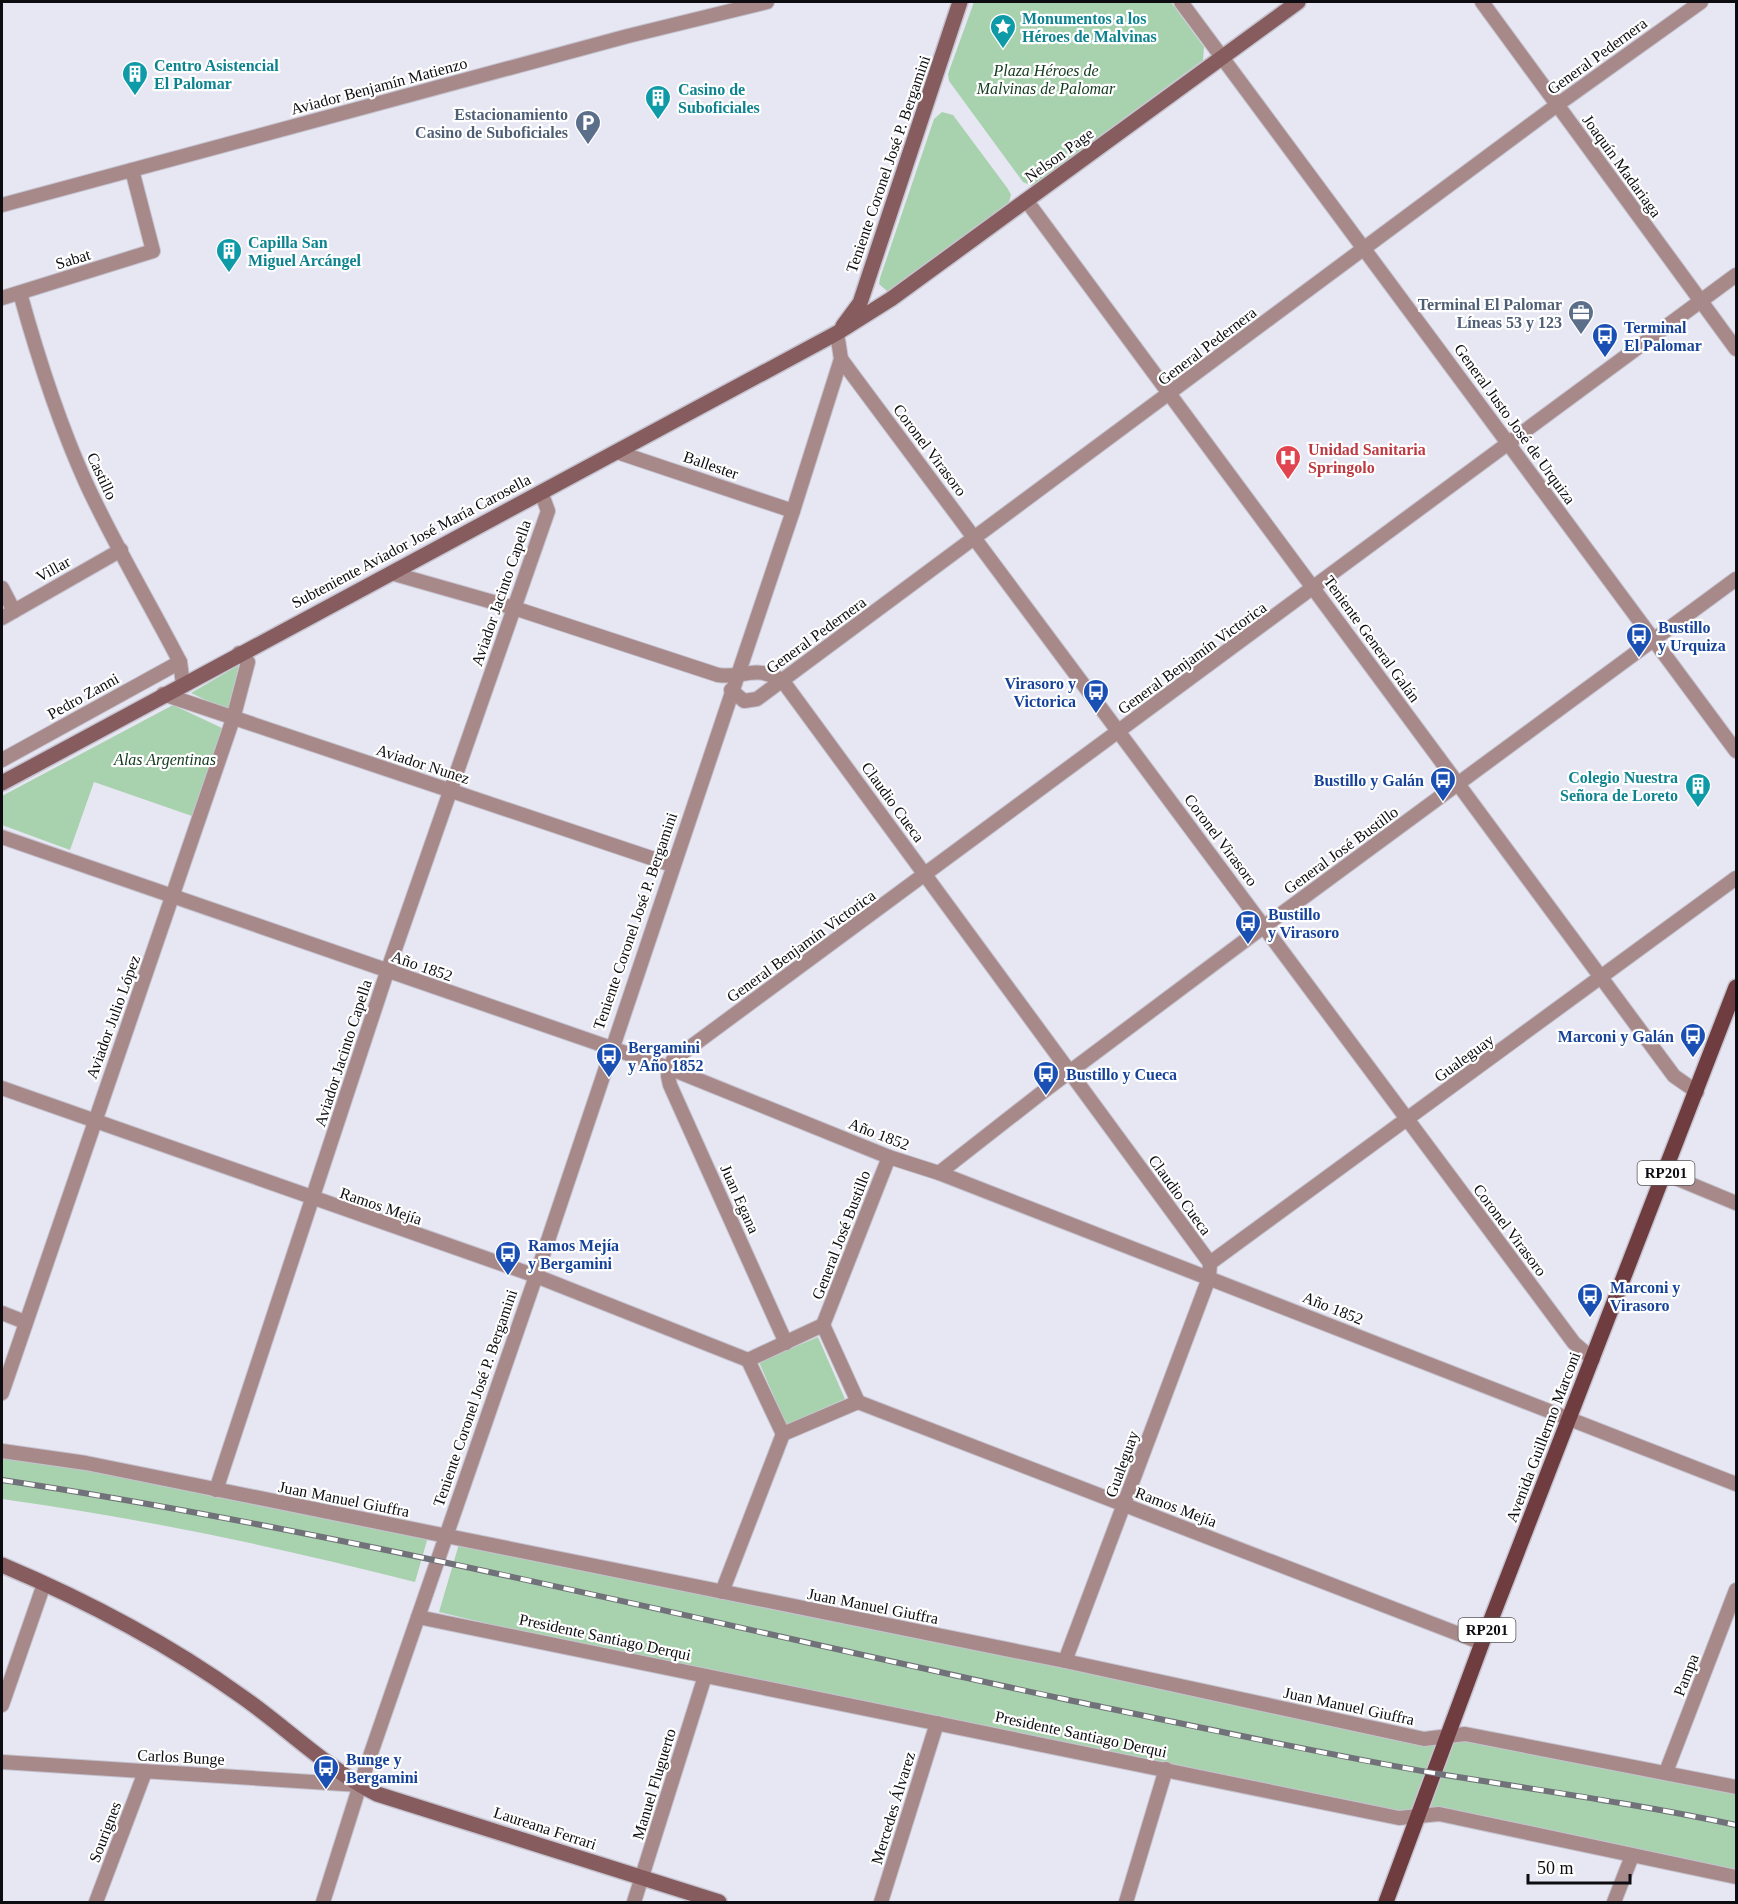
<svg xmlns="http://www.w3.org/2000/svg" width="1738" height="1904" font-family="Georgia,serif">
<rect width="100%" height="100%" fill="#e7e6f3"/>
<!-- green -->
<g fill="#a8d2ae">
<polygon points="974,2 1171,2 1204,47 1203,60 1032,186 1023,182 949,81 948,74"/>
<polygon points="942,112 953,115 1008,189 1011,195 1009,202 892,291 887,291 879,284 880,278 934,119"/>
<polygon points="239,665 228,711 191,693"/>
<polygon points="173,705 222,728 192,816 94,782 70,850 2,825 2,796"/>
<polygon points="818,1337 845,1399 786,1425 759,1362"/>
<path d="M2,1451l426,86 -13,45c-137,-35 -274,-64 -413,-83z"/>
<polygon points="459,1544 1424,1739 1458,1734 1736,1787 1736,1877 1439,1814 1418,1818 705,1676 439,1612"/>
</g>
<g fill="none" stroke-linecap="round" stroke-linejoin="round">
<defs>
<g id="street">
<polyline points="1181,2 1736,751"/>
<polyline points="1482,2 1736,349"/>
<polyline points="1026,200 1674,1076 1697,1092"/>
<polyline points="2,205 628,36 767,2"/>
<path d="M20,293c18,65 38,128 66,190 28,61 63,119 94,179l3,22"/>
<polyline points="2,298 153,251 132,170"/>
<polyline points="837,333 841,359 852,374 1574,1343 1593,1359"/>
<polyline points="617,452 793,511"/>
<path d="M391,573l123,35 204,67c28,4 33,-11 64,5l428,583 -1,15 -144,383"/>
<polyline points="2,588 14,611"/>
<polyline points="2,618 121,550"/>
<polyline points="731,690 744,701 757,699 1557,105 1701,2"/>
<polyline points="163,694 672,865"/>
<polyline points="2,760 180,662"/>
<polyline points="2,837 669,1068 889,1157 939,1173 1736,1484"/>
<polyline points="2,1088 536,1276 748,1360"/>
<polyline points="939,1173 1040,1094 1243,942 1736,579"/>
<polyline points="1666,1174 1736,1203"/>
<polyline points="1210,1263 1736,878"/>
<polyline points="2,1313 25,1322"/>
<polyline points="823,1325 889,1157"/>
<polyline points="786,1343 670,1085 668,1076 673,1060 1736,275"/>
<polyline points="748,1360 823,1325 858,1402"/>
<polyline points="748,1360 783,1434 858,1402"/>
<polyline points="2,1393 233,719 248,662 239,653"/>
<polyline points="858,1402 1482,1643"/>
<polyline points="2,1451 86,1463 1065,1661 1424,1739 1465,1734 1736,1787"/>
<polyline points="216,1490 387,972 548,511 541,492"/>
<polyline points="722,1592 783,1434"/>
<polyline points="418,1617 1399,1818 1439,1814 1736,1877"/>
<polyline points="2,1705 44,1584"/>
<polyline points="2,1762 360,1785"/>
<polyline points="1666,1772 1736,1590"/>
<polyline points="96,1902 145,1772"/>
<polyline points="323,1902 360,1785 536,1276 793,511 841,359"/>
<polyline points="634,1902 705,1676"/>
<polyline points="881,1902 937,1723"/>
<polyline points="1126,1902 1166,1769"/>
<polyline points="1614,1902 1632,1856"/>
</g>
<g id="secondary">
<polyline points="843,326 860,303 960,2"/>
<polyline points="2,783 837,333 891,299 1298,2"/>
<path d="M2,1565c83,35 165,78 239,131 46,32 86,73 136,98l342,108"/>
</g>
<polyline id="primary" points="1386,1902 1482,1643 1736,987"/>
</defs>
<!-- street casing -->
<use href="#street" stroke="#c4c3cf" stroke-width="16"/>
<!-- secondary casing -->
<use href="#secondary" stroke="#c4c3cf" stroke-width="18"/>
<!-- primary casing -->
<use href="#primary" stroke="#c4c3cf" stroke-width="18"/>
<!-- street -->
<use href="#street" stroke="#a8898a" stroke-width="14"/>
<!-- secondary -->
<use href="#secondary" stroke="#875c5e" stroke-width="15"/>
<!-- primary -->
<use href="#primary" stroke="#6f3c3f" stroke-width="15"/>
<defs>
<path id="rail" d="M2,1480c357,54 708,144 1062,219 124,26 249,53 375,75 99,16 199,30 297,51"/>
</defs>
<!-- rail casing -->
<use href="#rail" stroke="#717179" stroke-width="6"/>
<!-- rail -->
<use href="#rail" stroke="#fff" stroke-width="4" stroke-dasharray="11" stroke-linecap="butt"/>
</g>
<!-- icons -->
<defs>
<symbol id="sight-pin" viewBox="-11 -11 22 30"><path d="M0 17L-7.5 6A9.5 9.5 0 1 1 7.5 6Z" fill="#0f9aa8" stroke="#fff"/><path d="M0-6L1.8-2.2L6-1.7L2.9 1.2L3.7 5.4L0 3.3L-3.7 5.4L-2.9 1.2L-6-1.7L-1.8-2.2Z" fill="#fff"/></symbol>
<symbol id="building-pin" viewBox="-11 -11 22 30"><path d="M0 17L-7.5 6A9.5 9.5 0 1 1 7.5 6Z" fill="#0f9aa8" stroke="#fff"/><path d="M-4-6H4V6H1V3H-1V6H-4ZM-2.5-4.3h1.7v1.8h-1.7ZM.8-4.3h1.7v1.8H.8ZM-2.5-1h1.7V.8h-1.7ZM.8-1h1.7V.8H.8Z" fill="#fff"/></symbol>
<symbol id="parking-pin" viewBox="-11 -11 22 30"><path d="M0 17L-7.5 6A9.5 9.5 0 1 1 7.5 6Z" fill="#5c6f8a" stroke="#fff"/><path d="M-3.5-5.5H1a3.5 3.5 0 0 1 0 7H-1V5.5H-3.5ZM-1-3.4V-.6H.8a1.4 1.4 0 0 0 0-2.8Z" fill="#fff"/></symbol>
<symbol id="office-pin" viewBox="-11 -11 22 30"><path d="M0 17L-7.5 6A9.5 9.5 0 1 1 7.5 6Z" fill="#5c6f8a" stroke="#fff"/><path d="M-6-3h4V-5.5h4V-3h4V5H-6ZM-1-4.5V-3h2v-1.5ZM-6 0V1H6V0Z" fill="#fff"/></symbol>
<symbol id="bus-pin" viewBox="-11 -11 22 30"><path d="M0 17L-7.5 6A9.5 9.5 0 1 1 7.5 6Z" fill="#1a4fb4" stroke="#fff"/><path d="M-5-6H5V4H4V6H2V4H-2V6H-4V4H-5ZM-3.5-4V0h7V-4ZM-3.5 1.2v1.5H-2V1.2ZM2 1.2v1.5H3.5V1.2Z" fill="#fff"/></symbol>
<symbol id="hospital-pin" viewBox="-11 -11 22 30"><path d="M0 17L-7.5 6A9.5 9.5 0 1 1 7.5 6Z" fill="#e0444e" stroke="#fff"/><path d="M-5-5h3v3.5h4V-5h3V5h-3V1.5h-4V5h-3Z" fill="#fff"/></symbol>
</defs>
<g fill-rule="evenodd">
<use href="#sight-pin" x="988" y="12" width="30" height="40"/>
<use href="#building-pin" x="120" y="59" width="30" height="40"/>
<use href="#building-pin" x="643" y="83" width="30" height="40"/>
<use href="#parking-pin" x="573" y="108" width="30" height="40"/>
<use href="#building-pin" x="214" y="236" width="30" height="40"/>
<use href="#office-pin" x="1566" y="298" width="30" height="40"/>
<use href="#bus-pin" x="1590" y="321" width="30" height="40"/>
<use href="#hospital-pin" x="1273" y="443" width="30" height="40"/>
<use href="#bus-pin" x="1624" y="621" width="30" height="40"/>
<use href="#bus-pin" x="1081" y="677" width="30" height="40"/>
<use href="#bus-pin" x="1428" y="765" width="30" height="40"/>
<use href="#building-pin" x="1683" y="771" width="30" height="40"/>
<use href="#bus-pin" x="1233" y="908" width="30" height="40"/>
<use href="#bus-pin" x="1678" y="1021" width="30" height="40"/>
<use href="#bus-pin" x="594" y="1041" width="30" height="40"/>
<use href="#bus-pin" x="1031" y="1059" width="30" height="40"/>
<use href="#bus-pin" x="493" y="1239" width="30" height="40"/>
<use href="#bus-pin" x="1575" y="1281" width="30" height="40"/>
<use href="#bus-pin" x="311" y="1753" width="30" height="40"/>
</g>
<g text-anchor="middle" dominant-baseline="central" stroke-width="4.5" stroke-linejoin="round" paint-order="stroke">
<!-- shield labels -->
<g fill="#fff" stroke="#565658" stroke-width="1.5">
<rect x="1637.5" y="1161" width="57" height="24" rx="4.5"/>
<rect x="1458.5" y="1618" width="57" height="24" rx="4.5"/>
</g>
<g font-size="15" font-weight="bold" fill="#0d0d11">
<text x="1666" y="1173">RP201</text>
<text x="1487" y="1630">RP201</text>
</g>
<!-- culture labels -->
<g font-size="16" font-weight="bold" fill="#0d838f" stroke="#fff" text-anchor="start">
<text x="1022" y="18">Monumentos a los<tspan x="1022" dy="18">Héroes de Malvinas</tspan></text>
<text x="154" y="65">Centro Asistencial<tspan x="154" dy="18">El Palomar</tspan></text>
<text x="678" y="89">Casino de<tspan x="678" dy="18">Suboficiales</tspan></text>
<text x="248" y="242">Capilla San<tspan x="248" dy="18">Miguel Arcángel</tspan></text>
<text x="1678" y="777" text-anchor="end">Colegio Nuestra<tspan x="1678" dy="18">Señora de Loreto</tspan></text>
</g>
<!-- street labels -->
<g font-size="16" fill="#0d0d11" stroke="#fff">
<text transform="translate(1597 56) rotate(-36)">General Pedernera</text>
<text transform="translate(379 86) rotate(-15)">Aviador Benjamín Matienzo</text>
<text transform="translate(1059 155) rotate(-36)">Nelson Page</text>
<text transform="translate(888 164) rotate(-71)">Teniente Coronel José P. Bergamini</text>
<text transform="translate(1622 166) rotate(54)">Joaquín Madariaga</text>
<text transform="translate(73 259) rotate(-17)">Sabat</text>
<text transform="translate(1207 346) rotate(-37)">General Pedernera</text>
<text transform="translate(1515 424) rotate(54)">General Justo José de Urquiza</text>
<text transform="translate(930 450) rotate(53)">Coronel Virasoro</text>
<text transform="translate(711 465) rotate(19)">Ballester</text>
<text transform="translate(102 476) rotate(65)">Castillo</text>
<text transform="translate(411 541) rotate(-28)">Subteniente Aviador José María Carosella</text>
<text transform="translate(53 569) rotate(-29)">Villar</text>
<text transform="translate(501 593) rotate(-71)">Aviador Jacinto Capella</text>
<text transform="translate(816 635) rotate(-36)">General Pedernera</text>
<text transform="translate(1372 639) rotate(54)">Teniente General Galán</text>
<text transform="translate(1192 658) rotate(-36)">General Benjamín Victorica</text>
<text transform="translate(83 696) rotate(-29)">Pedro Zanni</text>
<text transform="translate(423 764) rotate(18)">Aviador Nunez</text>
<text transform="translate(893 802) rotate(54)">Claudio Cueca</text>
<text transform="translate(1221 840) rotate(53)">Coronel Virasoro</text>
<text transform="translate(1341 850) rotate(-36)">General José Bustillo</text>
<text transform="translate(635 921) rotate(-71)">Teniente Coronel José P. Bergamini</text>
<text transform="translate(801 946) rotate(-36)">General Benjamín Victorica</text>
<text transform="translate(422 966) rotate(19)">Año 1852</text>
<text transform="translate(113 1017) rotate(-70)">Aviador Julio López</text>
<text transform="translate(343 1053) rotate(-72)">Aviador Jacinto Capella</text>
<text transform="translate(1464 1058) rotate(-36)">Gualeguay</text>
<text transform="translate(879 1134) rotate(21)">Año 1852</text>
<text transform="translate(1180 1195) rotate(54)">Claudio Cueca</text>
<text transform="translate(740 1199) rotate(66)">Juan Egana</text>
<text transform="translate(381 1206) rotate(19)">Ramos Mejía</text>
<text transform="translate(1510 1230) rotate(53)">Coronel Virasoro</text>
<text transform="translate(841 1235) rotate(-69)">General José Bustillo</text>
<text transform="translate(1333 1308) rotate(22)">Año 1852</text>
<text transform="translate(475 1398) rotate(-71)">Teniente Coronel José P. Bergamini</text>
<text transform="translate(1543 1437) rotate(-69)">Avenida Guillermo Marconi</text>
<text transform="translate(1122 1464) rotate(-70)">Gualeguay</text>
<text transform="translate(344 1499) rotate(11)">Juan Manuel Giuffra</text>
<text transform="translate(1176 1507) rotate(21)">Ramos Mejía</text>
<text transform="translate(873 1606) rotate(11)">Juan Manuel Giuffra</text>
<text transform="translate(605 1637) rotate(12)">Presidente Santiago Derqui</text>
<text transform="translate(1686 1675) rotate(-69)">Pampa</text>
<text transform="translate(1349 1706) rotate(12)">Juan Manuel Giuffra</text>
<text transform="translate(1081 1734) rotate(12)">Presidente Santiago Derqui</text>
<text transform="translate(181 1757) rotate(3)">Carlos Bunge</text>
<text transform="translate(654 1784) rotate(-73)">Manuel Fluguerto</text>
<text transform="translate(893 1808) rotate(-73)">Mercedes Álvarez</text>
<text transform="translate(545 1828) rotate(18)">Laureana Ferrari</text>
<text transform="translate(105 1832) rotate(-69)">Sourignes</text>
</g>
<!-- park labels -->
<g font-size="16" font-style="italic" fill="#123a1c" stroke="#fff">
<text x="1046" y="70">Plaza Héroes de<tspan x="1046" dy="18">Malvinas de Palomar</tspan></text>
<text x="165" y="759">Alas Argentinas</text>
</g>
<!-- service labels -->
<g font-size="16" font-weight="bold" fill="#4e5e75" stroke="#fff" text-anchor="end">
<text x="568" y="114">Estacionamiento<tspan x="568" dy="18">Casino de Suboficiales</tspan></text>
<text x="1562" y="304">Terminal El Palomar<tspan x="1562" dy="18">Líneas 53 y 123</tspan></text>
</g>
<!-- transit labels -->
<g font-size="16" font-weight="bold" fill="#164399" stroke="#fff" text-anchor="start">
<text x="1624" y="327">Terminal<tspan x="1624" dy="18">El Palomar</tspan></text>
<text x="1658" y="627">Bustillo<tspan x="1658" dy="18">y Urquiza</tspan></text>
<text x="1076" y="683" text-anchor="end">Virasoro y<tspan x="1076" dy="18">Victorica</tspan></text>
<text x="1424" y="780" text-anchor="end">Bustillo y Galán</text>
<text x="1268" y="914">Bustillo<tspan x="1268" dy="18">y Virasoro</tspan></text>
<text x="1674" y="1036" text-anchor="end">Marconi y Galán</text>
<text x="628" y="1047">Bergamini<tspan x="628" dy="18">y Año 1852</tspan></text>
<text x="1066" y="1074">Bustillo y Cueca</text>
<text x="528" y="1245">Ramos Mejía<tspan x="528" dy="18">y Bergamini</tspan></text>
<text x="1610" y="1287">Marconi y<tspan x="1610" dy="18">Virasoro</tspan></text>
<text x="346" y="1759">Bunge y<tspan x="346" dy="18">Bergamini</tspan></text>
</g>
<!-- health labels -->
<g font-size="16" font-weight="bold" fill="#be3a42" stroke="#fff" text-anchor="start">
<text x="1308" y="449">Unidad Sanitaria<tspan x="1308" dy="18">Springolo</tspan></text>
</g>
</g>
<!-- border -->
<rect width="1738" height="1904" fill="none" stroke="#0d0d11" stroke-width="6"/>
<!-- scale -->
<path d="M1528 1874v9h102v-9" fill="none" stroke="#0d0d11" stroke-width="3"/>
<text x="1537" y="1874" font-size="18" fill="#0d0d11" stroke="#ffffff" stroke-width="4.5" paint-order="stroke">50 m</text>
</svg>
